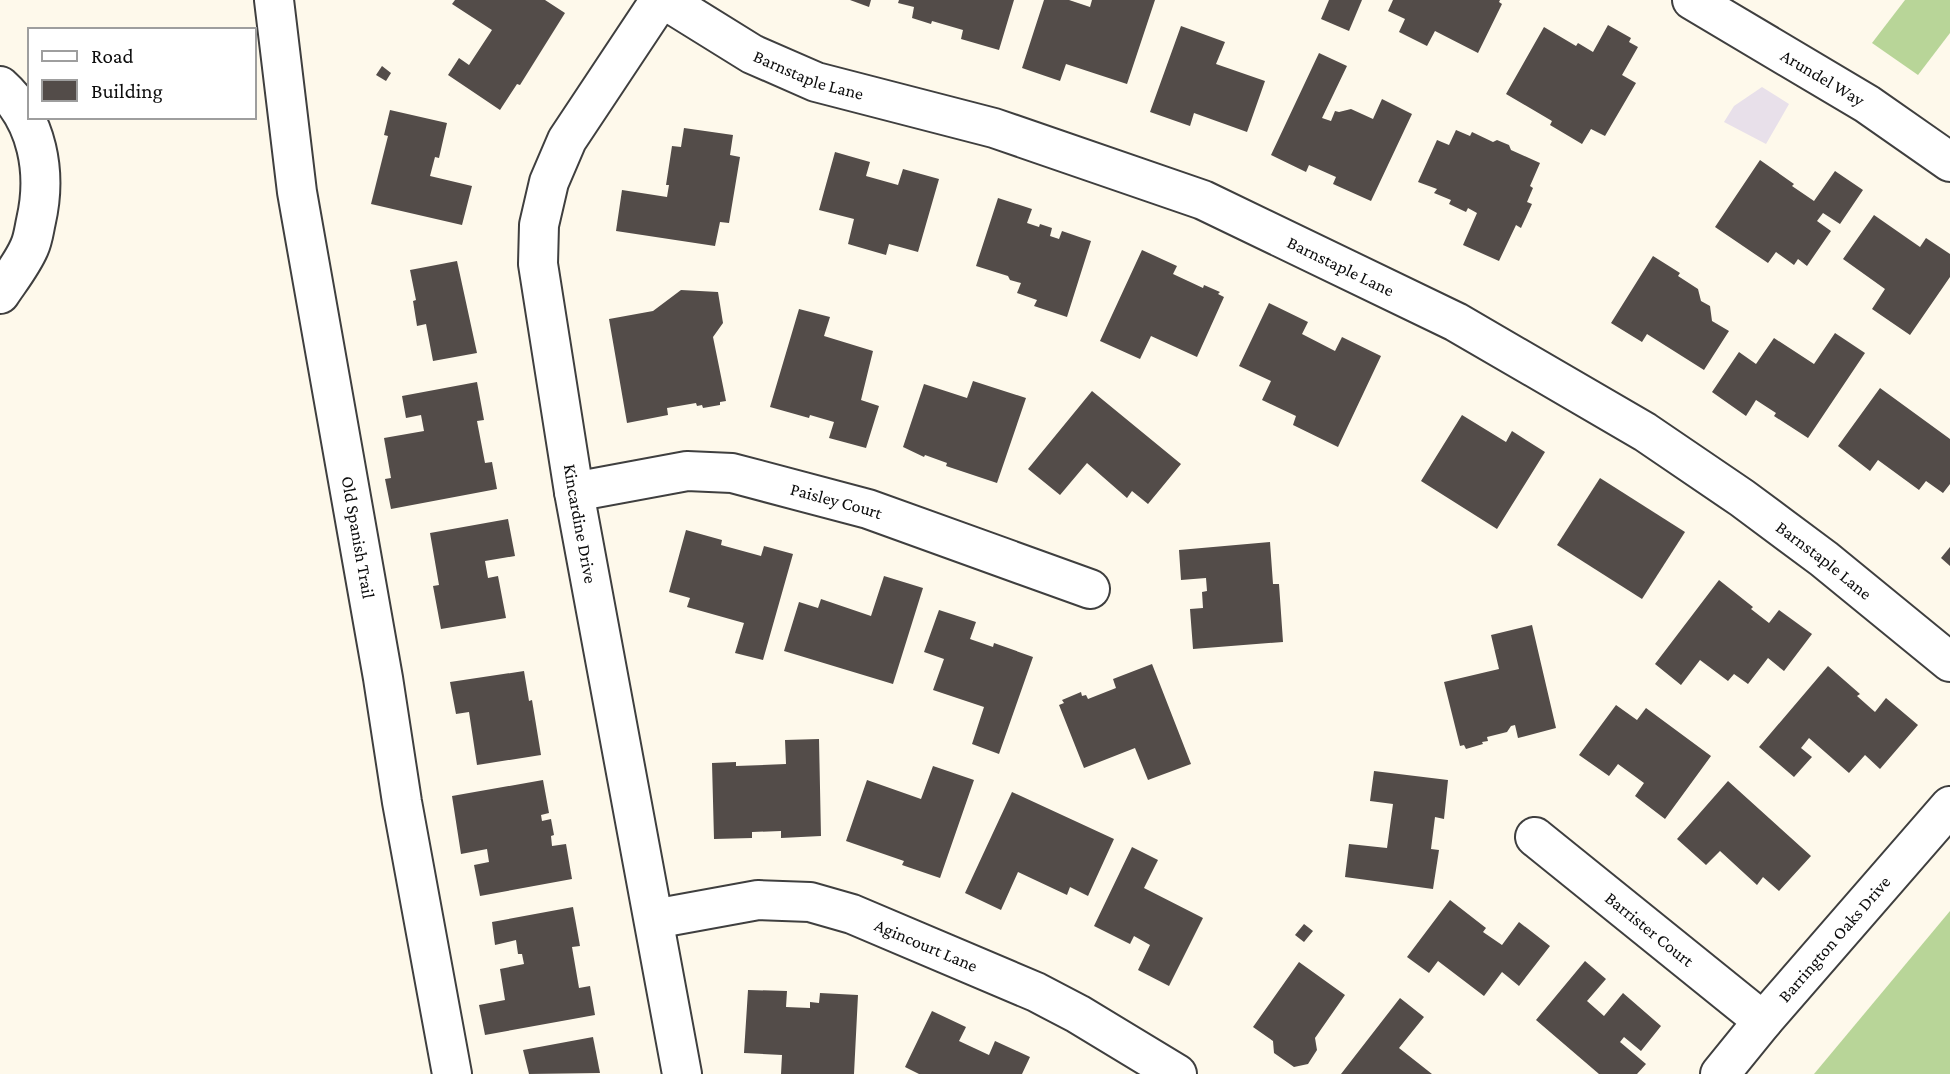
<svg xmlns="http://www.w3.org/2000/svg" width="1950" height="1074" font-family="'Crimson Pro',serif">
<rect width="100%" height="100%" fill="#fef9eb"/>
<!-- industrial -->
<polygon fill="#e8e0ea" points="1762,87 1789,104 1766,144 1724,122 1734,106"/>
<!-- forest -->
<g fill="#b8d598">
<polygon points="1905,0 1950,0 1950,33 1918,75 1872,43"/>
<polygon points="1950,911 1950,1074 1814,1074"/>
</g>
<!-- building -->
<g fill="#534c49">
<polygon points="455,0 545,0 565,13 520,85 517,84 500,110 448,75 459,58 469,65 492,30 452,4"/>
<polygon points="850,0 871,0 869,7"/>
<polygon points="899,0 1014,0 999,50 961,39 963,30 932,21 931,24 912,18 914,7 898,3"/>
<polygon points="1044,0 1069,0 1090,7 1092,0 1155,0 1127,84 1066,64 1060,81 1022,68"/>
<polygon points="1329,0 1362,0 1349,31 1321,19"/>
<polygon points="1393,0 1500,0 1499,2 1502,4 1478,53 1435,31 1427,46 1399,32 1405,19 1388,11"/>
<polygon points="1608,25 1631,38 1629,42 1638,47 1622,75 1636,83 1605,136 1591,129 1582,144 1550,125 1552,121 1506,94 1544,27 1576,46 1578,43 1593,52"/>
<polygon points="1181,26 1225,42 1216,64 1265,81 1247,132 1194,113 1190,126 1150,112"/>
<polygon points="1319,53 1347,66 1322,118 1331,121 1335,111 1339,112 1351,109 1373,119 1382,99 1412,114 1371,201 1333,184 1336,177 1309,165 1306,172 1271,155"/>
<polygon points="382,66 391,73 386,81 376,75"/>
<polygon points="390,110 447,123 439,158 435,157 430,176 472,186 462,225 371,204 388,136 384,135"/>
<polygon points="684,128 733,135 730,155 740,157 729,223 720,222 715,246 616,231 622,190 667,197 669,185 666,185 672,146 681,147"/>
<polygon points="1456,130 1470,136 1472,132 1493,142 1497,140 1509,145 1511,150 1540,163 1530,186 1533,188 1527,202 1532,204 1521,228 1516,225 1499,261 1463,245 1477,213 1468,208 1466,212 1449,204 1451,200 1434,193 1437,189 1418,182 1437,140 1449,145"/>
<polygon points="835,152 870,162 866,176 898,185 903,169 939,179 918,252 889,244 886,255 848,244 854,219 819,210"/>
<polygon points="1760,160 1794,184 1792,186 1814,201 1835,171 1863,190 1840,224 1823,213 1817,221 1831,231 1807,266 1798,259 1794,265 1776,252 1768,263 1715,227"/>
<polygon points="998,198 1032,209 1027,223 1039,227 1040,224 1052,228 1050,236 1059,239 1062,231 1091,241 1067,317 1034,306 1037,300 1017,293 1021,283 1010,280 1008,276 976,266"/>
<polygon points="1874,215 1920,247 1926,238 1950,254 1950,277 1910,335 1872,309 1885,289 1843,259"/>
<polygon points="1142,250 1177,266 1173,274 1203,288 1204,285 1220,292 1218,294 1224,297 1197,357 1151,336 1140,359 1100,341"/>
<polygon points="1653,256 1680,273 1678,276 1698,289 1701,301 1710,306 1712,321 1729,331 1704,370 1647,334 1642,342 1611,323"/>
<polygon points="457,261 477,353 433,361 426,324 417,326 413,301 416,300 410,270"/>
<polygon points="681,290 718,292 723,323 713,337 726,401 720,402 720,405 703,408 702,405 697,406 696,403 667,408 668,415 627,423 609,319 653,311"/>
<polygon points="1269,303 1308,322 1302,334 1335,351 1342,337 1381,356 1338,447 1293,425 1296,416 1262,400 1271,381 1239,366"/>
<polygon points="799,309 830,317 824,336 873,351 861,400 879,406 866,448 829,438 834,422 810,415 809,418 770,407"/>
<polygon points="1835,333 1865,353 1808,438 1774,416 1776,413 1756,400 1746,416 1712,392 1739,352 1756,364 1774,338 1814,364"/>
<polygon points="973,381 1026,398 997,483 946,466 947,463 925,455 924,457 903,447 924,384 967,398"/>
<polygon points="477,382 484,420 477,421 485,463 492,462 497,489 391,509 385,479 391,478 384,438 424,431 421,415 406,418 402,396"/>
<polygon points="1880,388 1950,439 1950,484 1943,493 1926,481 1919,490 1878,460 1870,471 1838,446"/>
<polygon points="1092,391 1181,464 1148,504 1132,491 1127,498 1087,463 1060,495 1028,469"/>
<polygon points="1462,415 1506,442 1512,431 1545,452 1497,529 1421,481"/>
<polygon points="1600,478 1685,532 1642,599 1557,545"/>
<polygon points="508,519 515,556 485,561 488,578 498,576 506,618 441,629 433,586 439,585 430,533"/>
<polygon points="686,530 722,540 721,545 761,556 764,546 793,554 763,660 735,653 744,623 687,607 690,598 669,592"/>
<polygon points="1270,542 1273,584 1279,584 1283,642 1193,649 1190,609 1203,608 1202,592 1207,591 1206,578 1181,580 1179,550"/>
<polygon points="1950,547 1950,566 1941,558"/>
<polygon points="884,576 923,588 893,684 784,651 799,602 818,608 821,599 871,616"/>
<polygon points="1719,580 1753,607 1751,609 1769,623 1779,610 1812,634 1784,671 1768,658 1748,684 1734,674 1728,681 1700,660 1681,685 1655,664"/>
<polygon points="939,610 976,622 970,639 993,647 994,643 1033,657 999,754 972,744 984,707 933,690 944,659 924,652"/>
<polygon points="1532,625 1556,728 1518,738 1515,725 1511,726 1507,732 1487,737 1488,741 1482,742 1483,744 1466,749 1464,745 1460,746 1444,682 1499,669 1491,635"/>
<polygon points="1152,664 1191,764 1148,780 1135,748 1084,768 1059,705 1064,703 1062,700 1081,692 1082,696 1086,695 1088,699 1116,688 1113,679"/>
<polygon points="1828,666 1860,694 1857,696 1875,712 1886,698 1918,725 1880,769 1865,755 1849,773 1809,738 1801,748 1812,757 1794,777 1759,747"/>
<polygon points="524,671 529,701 532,700 541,755 477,765 469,712 456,714 450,682"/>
<polygon points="1616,705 1637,720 1646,708 1711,756 1665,819 1635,796 1644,783 1618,764 1609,776 1579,755"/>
<polygon points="819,739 821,836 781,838 781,831 752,832 752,838 714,839 712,763 736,762 736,766 786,764 785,740"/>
<polygon points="933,766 974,780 940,878 902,865 904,861 846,841 867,780 921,799"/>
<polygon points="1374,771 1448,780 1444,819 1435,817 1431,849 1439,850 1433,889 1345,877 1349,844 1387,848 1393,804 1370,801"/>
<polygon points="543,780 549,813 541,815 542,821 551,819 554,835 551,836 552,846 566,844 572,879 480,896 474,865 489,862 487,849 461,854 452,796"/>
<polygon points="1728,781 1811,856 1779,891 1763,877 1757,885 1720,851 1706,865 1677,839"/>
<polygon points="1012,792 1114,839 1088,896 1070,887 1067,895 1018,872 1001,910 965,893"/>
<polygon points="1132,847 1158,860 1144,888 1203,918 1169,986 1138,970 1150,945 1134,936 1130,944 1094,926"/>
<polygon points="1450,900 1486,928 1483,932 1502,945 1519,922 1550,946 1519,986 1502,972 1484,996 1438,961 1429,973 1407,957"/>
<polygon points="573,907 580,946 572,947 579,988 590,986 595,1015 485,1035 479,1005 505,1000 500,969 524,964 522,954 518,954 516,940 495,945 492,922"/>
<polygon points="1304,924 1313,931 1304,942 1295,935"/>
<polygon points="1585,961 1606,979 1587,1001 1604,1016 1623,993 1661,1026 1641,1051 1624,1037 1620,1042 1646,1064 1637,1074 1599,1074 1536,1020"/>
<polygon points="1299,962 1345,995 1315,1038 1317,1050 1308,1064 1294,1067 1274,1053 1273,1041 1253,1027"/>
<polygon points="748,990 787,991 786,1007 810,1008 810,1002 819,1003 820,993 858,995 854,1074 781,1074 782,1055 744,1053"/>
<polygon points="1400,998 1424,1017 1399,1048 1432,1074 1341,1074"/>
<polygon points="932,1011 966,1027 959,1041 989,1055 995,1041 1030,1057 1022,1074 919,1074 905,1067"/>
<polygon points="593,1037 600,1073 529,1074 523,1050"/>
</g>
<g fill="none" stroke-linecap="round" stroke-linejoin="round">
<defs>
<g id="minor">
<path id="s1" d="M274,0l23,192 86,486 19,124 50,272"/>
<path id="s2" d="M660,0l-93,140 -18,42 -10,43 -1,39 36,228 108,582"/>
<path id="s3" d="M665,0l87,54 64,28 178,46 209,72 253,122 189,110 97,66 82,61 126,103"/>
<path id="s4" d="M1692,0l175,104 83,58"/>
<path d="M0,86c38,34 47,87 36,135 -2,9 -3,19 -7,27 -7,16 -19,31 -29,46"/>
<path id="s5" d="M574,492l113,-21 45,2 136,36 222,80"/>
<path id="s6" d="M1535,837l228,184"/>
<path id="s7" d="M654,919l104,-19 52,2 42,12 184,78 42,22 99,60"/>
<path id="s8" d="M1720,1074l43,-53 187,-215"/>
</g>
</defs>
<!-- minor casing -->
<use href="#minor" stroke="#3f3f3f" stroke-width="42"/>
<!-- minor -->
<use href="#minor" stroke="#fff" stroke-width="38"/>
</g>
<g text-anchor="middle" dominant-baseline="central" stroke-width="7" stroke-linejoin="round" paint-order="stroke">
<!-- street labels -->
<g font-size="18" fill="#0c0c0c" stroke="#fff">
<text stroke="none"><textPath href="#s3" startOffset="163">Barnstaple Lane</textPath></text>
<text stroke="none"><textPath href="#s4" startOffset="152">Arundel Way</textPath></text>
<text stroke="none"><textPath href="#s3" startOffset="730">Barnstaple Lane</textPath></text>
<text stroke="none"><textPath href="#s5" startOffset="268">Paisley Court</textPath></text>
<text stroke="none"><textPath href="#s2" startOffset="560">Kincardine Drive</textPath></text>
<text stroke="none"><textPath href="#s1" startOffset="544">Old Spanish Trail</textPath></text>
<text stroke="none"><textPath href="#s3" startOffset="1297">Barnstaple Lane</textPath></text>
<text stroke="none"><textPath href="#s6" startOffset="147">Barrister Court</textPath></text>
<text stroke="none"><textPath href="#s8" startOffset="177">Barrington Oaks Drive</textPath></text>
<text stroke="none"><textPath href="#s7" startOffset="282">Agincourt Lane</textPath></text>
</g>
</g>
<!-- legend -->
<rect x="28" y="28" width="228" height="91" fill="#ffffff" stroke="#9e9e9e" stroke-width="2"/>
<rect x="42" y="51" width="35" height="10" fill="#ffffff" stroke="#9e9e9e" stroke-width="2"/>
<text x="91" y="63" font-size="21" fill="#0c0c0c">Road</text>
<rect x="42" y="80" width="35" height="21" fill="#534c49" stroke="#9e9e9e" stroke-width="2"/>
<text x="91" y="98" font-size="21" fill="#0c0c0c">Building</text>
</svg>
